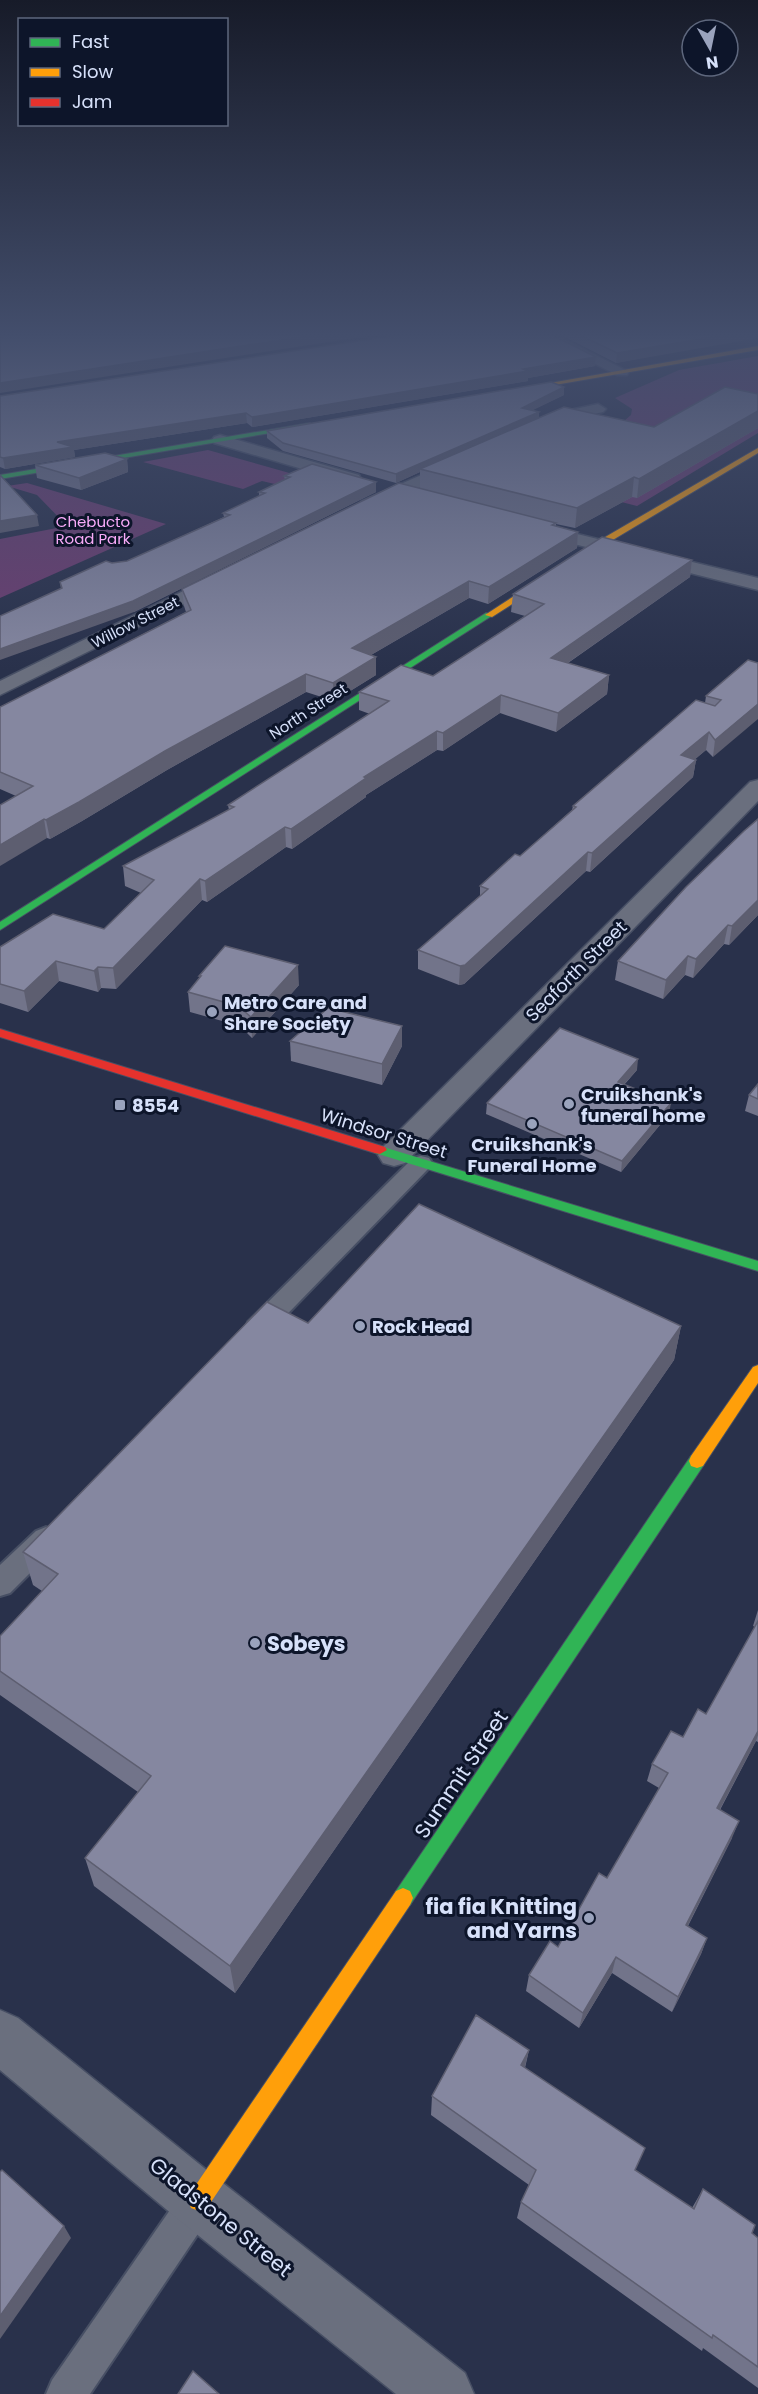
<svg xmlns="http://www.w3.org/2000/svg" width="758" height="2394" font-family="Poppins,sans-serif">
<rect width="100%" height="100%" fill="#29314b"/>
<!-- green -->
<g fill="#6c3e71">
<polygon points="758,356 758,433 637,506 551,484 631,415 632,409 615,398 679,370"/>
<polygon points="208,450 300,476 279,485 262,481 243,489 143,462"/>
<polygon points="27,483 166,524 0,598 0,539 67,526 37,495 7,486"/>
</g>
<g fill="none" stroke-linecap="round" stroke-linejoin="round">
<defs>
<g id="lane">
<polygon points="421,1156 429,1158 432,1163 429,1168 266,1336 257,1338 248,1336 245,1329 248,1322 413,1158"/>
<polygon points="46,1527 56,1531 60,1539 56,1547 10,1593 0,1596 0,1565 36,1531"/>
<polygon points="199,2181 212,2187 218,2200 212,2213 90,2394 46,2394 52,2380 186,2187"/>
</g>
<g id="street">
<polygon points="538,335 556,335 629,372 627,375 617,375"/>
<polygon points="598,404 606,409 603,412 570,419 543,431 535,426 561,412"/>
<polygon points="220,435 359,475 361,479 353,484 214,443 212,440 214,437"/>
<polygon points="460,458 466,460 468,463 466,466 374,509 362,509 359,505 362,501"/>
<polygon points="536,524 758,578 758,590 530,533 527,529 530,525"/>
<polygon points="222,572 229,574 232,578 229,582 0,695 0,681"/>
<polygon points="758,780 758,801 405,1163 394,1166 383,1163 378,1155 383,1147 750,782"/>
<polygon points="0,2010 18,2018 219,2180 465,2373 474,2394 396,2394 179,2220 0,2070"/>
</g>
<g id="fast">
<polygon points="310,423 312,426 0,479 0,475"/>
<polygon points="486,613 493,615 0,930 0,922"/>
<polygon points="380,1146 758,1261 758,1271 375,1153 373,1150 375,1147"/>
<polygon points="697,1454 703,1456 705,1461 703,1466 410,1905 403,1908 396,1905 393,1898 396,1891 691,1456"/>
</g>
<g id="slow">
<polygon points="758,346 758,350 508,393 505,391"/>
<polygon points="758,448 758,453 601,547 492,617 485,615 595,543"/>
<polygon points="758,1365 758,1383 703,1466 697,1468 691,1466 689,1461 691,1456 753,1367"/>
<polygon points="403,1888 410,1891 413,1898 410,1905 207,2208 199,2211 191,2208 188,2200 191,2192 396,1891"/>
</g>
<polygon id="jam" points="0,1029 385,1147 387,1150 380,1154 375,1153 0,1037"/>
</defs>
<!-- lane casing -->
<use href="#lane" stroke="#474f64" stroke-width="4"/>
<!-- street casing -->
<use href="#street" stroke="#474f64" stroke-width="3"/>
<!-- fast casing -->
<use href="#fast" stroke="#474f64" stroke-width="2"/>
<!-- slow casing -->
<use href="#slow" stroke="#474f64" stroke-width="2"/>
<!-- jam casing -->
<use href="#jam" stroke="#474f64" stroke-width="2"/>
<!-- lane -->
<use href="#lane" fill="#6a6f7e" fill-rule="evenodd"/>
<!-- street -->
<use href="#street" fill="#6a6f7e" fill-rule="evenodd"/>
<!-- fast -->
<use href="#fast" fill="#30b455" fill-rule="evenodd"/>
<!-- slow -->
<use href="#slow" fill="#ff9f0a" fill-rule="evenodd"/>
<!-- jam -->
<use href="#jam" fill="#e5322d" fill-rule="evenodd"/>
</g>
<!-- wall -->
<g fill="#72748a">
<polygon points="561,335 758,335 616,363"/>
<polygon points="596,357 595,366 528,378 528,381 252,427 247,423 74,450 75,457 5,469 0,467 0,396"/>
<polygon points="758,394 758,428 637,498 632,497 575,528 556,524 556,526 578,532 577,548 488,604 469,598 371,655 376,675 334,701 306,692 167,770 82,821 50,839 47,838 16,796 0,789 0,707 186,612 184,606 182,589 420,488 420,472 396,483 283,451 267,438 267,431 564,395 532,410 539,417 654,427"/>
<polygon points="127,459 128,472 81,490 37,478 35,465"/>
<polygon points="284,476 376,482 376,492 134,612 61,589 60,582 112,563 127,561 224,517 223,513 259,496 259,492 285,480"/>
<polygon points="692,560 690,577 568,663 609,675 607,694 556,732 500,713 443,751 437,750 366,795 366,797 292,849 286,847 207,902 202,900 116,989 101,988 98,992 59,981 28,1012 0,1003 0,947 104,929 141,893 125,886 123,866 229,810 228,805 370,714 359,710 359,692 433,676 525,616 511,612 513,594"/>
<polygon points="748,660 713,757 706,750 695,759 696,760 693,777 590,872 586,871 464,984 459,985 418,969 418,950 480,896 480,886 520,856 572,810 573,806 705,703 706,696"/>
<polygon points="758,819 758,915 729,945 724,944 693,978 685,975 663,999 615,980 618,961"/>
<polygon points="199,976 299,985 252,1038 240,1026 190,1012 188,992 199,979"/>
<polygon points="290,1041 402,1046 382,1085 291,1061"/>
<polygon points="637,1070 624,1085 669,1114 621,1172 486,1114 487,1103"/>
<polygon points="758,1084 758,1116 745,1111 749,1095"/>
<polygon points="308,1323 681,1326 674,1360 235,1993 94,1886 85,1858 138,1792 0,1695 0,1636 42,1591 33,1585 23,1552"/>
<polygon points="758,1610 758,1742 756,1741 720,1810 732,1838 688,1926 707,1938 701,1954 672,2012 612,1973 579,2028 526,1991 529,1975 558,1947 607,1878 659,1788 647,1781 652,1764 683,1737 706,1714 755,1627 753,1626"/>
<polygon points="529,2050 525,2068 635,2170 692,2208 703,2189 752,2233 758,2238 758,2388 703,2348 702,2351 517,2218 521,2202 529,2185 431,2115 432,2096"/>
</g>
<!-- shaded-wall -->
<g fill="#5d5e70">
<polygon points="314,335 374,335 0,393 0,383"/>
<polygon points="724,335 758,335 758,338 616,363 617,353"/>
<polygon points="596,357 595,366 528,378 528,381 252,427 252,417"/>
<polygon points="564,387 564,395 521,416 522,408"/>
<polygon points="758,411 758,428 637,498 639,479"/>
<polygon points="539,412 539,419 420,469 420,472 396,483 396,474"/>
<polygon points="246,413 247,423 74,450 75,457 5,469 3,458 57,442"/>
<polygon points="127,459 128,472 81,490 79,478"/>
<polygon points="634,477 632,497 575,528 577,508"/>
<polygon points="376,482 376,492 134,612 0,660 0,649"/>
<polygon points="37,515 39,526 0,533 0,521"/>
<polygon points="578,532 577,548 488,604 489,587"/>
<polygon points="692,560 690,577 549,676 551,658"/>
<polygon points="469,581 469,598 352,666 352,648"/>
<polygon points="376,657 376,675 334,701 333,683"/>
<polygon points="306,674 306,692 167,770 82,821 50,839 46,820 165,751"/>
<polygon points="609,675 607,694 556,732 558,713"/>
<polygon points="501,695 500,713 443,751 443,733"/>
<polygon points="758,704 758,719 713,757 715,740"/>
<polygon points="437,731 437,750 366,795 366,797 292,849 291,829 364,777"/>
<polygon points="709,732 706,750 679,773 681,755"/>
<polygon points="696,760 693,777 590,872 592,853"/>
<polygon points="44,819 47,838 0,866 0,845"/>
<polygon points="285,827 286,847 207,902 205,881"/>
<polygon points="588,852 586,871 464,984 459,985 460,966"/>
<polygon points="200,879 202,900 116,989 113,968"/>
<polygon points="758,900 758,915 729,945 732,926"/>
<polygon points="728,925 724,944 693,978 696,959"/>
<polygon points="688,956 685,975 663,999 666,980"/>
<polygon points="56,961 59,981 28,1012 24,991"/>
<polygon points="298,965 299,985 252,1038 251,1017"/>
<polygon points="98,967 101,988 98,992 94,971"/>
<polygon points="402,1026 402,1046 382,1085 382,1064"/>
<polygon points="638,1059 637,1070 616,1093 618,1082"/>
<polygon points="671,1103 669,1114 621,1172 622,1161"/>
<polygon points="681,1326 674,1360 235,1993 230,1966"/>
<polygon points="758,1731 758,1735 756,1741 711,1826 717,1808"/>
<polygon points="739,1821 732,1838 680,1941 686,1925"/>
<polygon points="707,1938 701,1954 672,2012 678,1997"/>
<polygon points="616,1957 612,1973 579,2028 583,2013"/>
<polygon points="529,2050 524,2070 521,2065"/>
<polygon points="64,2226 71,2238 0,2339 0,2316"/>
</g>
<!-- building -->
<g fill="#8587a0" stroke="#5d5e70" stroke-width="1.5">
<polygon points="8,335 314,335 0,383 0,336"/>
<polygon points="397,335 552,335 596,357 523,369 528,371 252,417 246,413 57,442 73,447 3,458 0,457 0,396"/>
<polygon points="580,335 724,335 617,353"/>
<polygon points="551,382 564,387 522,408 539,412 396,474 283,443 267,431"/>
<polygon points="725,387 758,394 758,411 639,479 634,477 577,508 420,469 564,407 654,427"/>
<polygon points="105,453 127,459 79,478 35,465"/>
<polygon points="312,464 376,482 133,601 0,649 0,616 62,588 60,582 106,561 112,563 127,561 230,515 223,513 265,493 259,492 290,477 284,476"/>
<polygon points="0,475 37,515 0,521"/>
<polygon points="399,483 556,523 552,525 578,532 489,587 469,581 352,648 376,657 333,683 306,674 165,751 79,802 46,820 44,819 0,845 0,805 33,786 0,772 0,707 191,610 182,589"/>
<polygon points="602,537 692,560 551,658 609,675 558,713 501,695 443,733 437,731 364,777 366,778 291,829 285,827 205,881 200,879 113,968 98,967 94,971 56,961 24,991 0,984 0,947 53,914 104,929 154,880 123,866 234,807 228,805 389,701 359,692 401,665 433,676 544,604 513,594"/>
<polygon points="748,660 758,663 758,704 715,740 709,732 681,755 696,760 592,853 588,852 465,965 460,966 418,950 488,889 480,886 515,854 520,856 576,807 573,806 696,700 715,706 721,700 706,696"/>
<polygon points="758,819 758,900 732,926 728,925 696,959 688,956 666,980 618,961 686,887 744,831"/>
<polygon points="225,946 298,965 251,1017 238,1006 188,992 201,976 199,976"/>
<polygon points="328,1008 402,1026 382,1064 290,1041"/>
<polygon points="560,1028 638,1059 618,1082 671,1103 622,1161 487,1103"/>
<polygon points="758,1084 758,1099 749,1095"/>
<polygon points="419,1204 681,1326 230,1966 85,1858 151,1776 0,1671 0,1636 58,1574 23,1552 267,1302 308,1323"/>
<polygon points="758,1621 758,1731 717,1808 739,1821 686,1925 707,1938 678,1997 616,1957 583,2013 529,1975 550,1941 558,1947 599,1873 607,1878 668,1773 652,1764 671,1731 683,1737 698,1709 706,1714"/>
<polygon points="476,2015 529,2050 521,2065 645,2148 635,2170 694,2209 703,2189 755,2225 752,2233 758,2238 758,2367 713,2335 712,2338 521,2202 536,2170 432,2096"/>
<polygon points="2,2170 64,2226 0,2316 0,2172"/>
<polygon points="193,2371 219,2394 178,2394"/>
</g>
<!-- sky -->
<linearGradient id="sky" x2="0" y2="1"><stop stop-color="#171b29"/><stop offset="0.5" stop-color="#434e6c"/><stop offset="1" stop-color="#434e6c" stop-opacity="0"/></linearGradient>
<rect width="758" height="670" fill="url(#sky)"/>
<!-- markers -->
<g fill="#9aa3bd" stroke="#0d152a" stroke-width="2">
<circle cx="212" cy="1012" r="6"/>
<circle cx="569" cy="1104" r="6"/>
<rect x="114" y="1099" width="12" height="12" rx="3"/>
<circle cx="532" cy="1124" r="6"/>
<circle cx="360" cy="1326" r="6"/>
<circle cx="255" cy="1643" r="6"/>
<circle cx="589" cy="1918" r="6"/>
</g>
<g text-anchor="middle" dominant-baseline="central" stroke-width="6" stroke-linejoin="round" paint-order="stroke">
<!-- far-park labels -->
<g font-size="15" fill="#f9abf9" stroke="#0d152a">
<text x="93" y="521">Chebucto<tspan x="93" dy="17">Road Park</tspan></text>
</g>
<!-- far-street labels -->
<g font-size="15" fill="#d7e1fa" stroke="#0d152a">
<text transform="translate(135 622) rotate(-27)">Willow Street</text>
<text transform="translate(308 711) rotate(-33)">North Street</text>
</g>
<!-- street labels -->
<g font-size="18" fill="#d7e1fa" stroke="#0d152a">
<text transform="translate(576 971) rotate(-45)">Seaforth Street</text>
<text transform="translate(384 1133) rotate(17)">Windsor Street</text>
</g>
<!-- poi labels -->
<g font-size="18" font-weight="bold" fill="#d7e1fa" stroke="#0d152a" text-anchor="start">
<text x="224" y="1002">Metro Care and<tspan x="224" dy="21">Share Society</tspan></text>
<text x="581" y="1094">Cruikshank's<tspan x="581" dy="21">funeral home</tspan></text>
<text x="132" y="1105">8554</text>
<text x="532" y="1144" text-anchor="middle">Cruikshank's<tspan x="532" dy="21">Funeral Home</tspan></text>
<text x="372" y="1326">Rock Head</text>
</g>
<!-- near-poi labels -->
<g font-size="21" font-weight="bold" fill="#d7e1fa" stroke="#0d152a" text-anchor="start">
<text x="267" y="1643">Sobeys</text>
<text x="577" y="1906" text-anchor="end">fia fia Knitting<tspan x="577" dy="24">and Yarns</tspan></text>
</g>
<!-- near-street labels -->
<g font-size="21" fill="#d7e1fa" stroke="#0d152a">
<text transform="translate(461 1774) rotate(-56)">Summit Street</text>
<text transform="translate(221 2217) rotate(39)">Gladstone Street</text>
</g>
</g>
<!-- legend -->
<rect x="18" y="18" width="210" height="108" fill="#0d152a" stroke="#5e677d" stroke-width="1.5"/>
<rect x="30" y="38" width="30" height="9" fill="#30b455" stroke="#5e677d" stroke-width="1.5"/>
<text x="72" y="48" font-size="18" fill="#d7e1fa">Fast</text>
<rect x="30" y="68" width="30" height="9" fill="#ff9f0a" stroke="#5e677d" stroke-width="1.5"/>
<text x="72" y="78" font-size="18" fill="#d7e1fa">Slow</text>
<rect x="30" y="98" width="30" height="9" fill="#e5322d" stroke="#5e677d" stroke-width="1.5"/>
<text x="72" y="108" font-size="18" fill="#d7e1fa">Jam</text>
<!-- north arrow -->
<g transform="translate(710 48) rotate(171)"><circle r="28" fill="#0d152a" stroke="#5e677d" stroke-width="1.5"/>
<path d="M0-4.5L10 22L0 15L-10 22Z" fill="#9aa3bd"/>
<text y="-9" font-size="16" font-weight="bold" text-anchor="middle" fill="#d7e1fa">N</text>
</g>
</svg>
